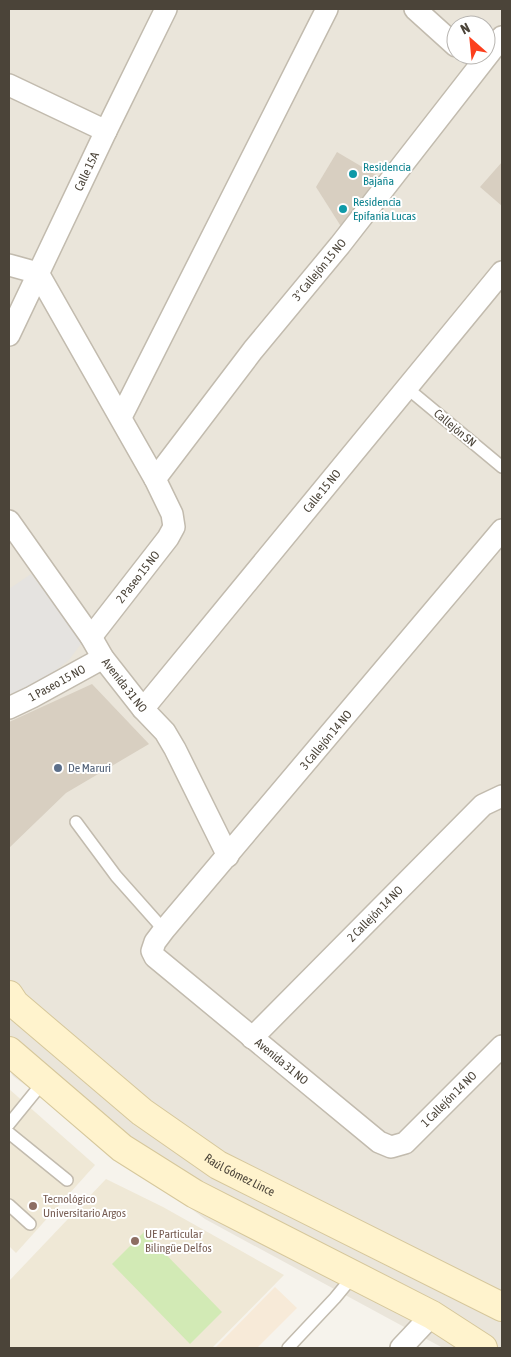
<svg xmlns="http://www.w3.org/2000/svg" width="511" height="1357" font-family="'Asap Condensed',sans-serif">
<rect width="100%" height="100%" fill="#f6f3ec"/>
<!-- residential -->
<path fill="#eae5da" fill-rule="evenodd" d="M9,9h493v1339h-59l-238,-129 -192,-143 -4,-6zM456,25h30v30h-30z"/>
<!-- commercial -->
<polygon fill="#f7ead8" points="275,1287 297,1308 257,1348 215,1348"/>
<!-- education -->
<g fill="#efe8d6">
<polygon points="9,1089 95,1165 16,1253 9,1246"/>
<polygon points="106,1179 163,1207 284,1275 212,1348 9,1348 9,1281"/>
</g>
<!-- green -->
<polygon fill="#d2eab5" points="144,1232 222,1312 190,1344 112,1264"/>
<!-- parking -->
<polygon fill="#e5e3e0" points="31,574 83,641 69,660 28,692 9,694 9,589"/>
<!-- building -->
<g fill="#d8cfc1">
<polygon points="337,152 381,178 342,228 316,187"/>
<polygon points="502,162 502,206 480,187"/>
<polygon points="92,684 149,744 66,793 9,848 9,722"/>
</g>
<g fill="none" stroke-linecap="round" stroke-linejoin="round">
<defs>
<g id="service">
<polyline points="407,388 502,467"/>
<polyline points="76,822 116,876 164,930"/>
<polyline points="9,1124 44,1081"/>
<polyline points="9,1133 67,1180"/>
<polyline points="9,1205 30,1224"/>
<polyline points="288,1348 335,1298 354,1275"/>
</g>
<g id="minor">
<polyline points="415,9 456,46"/>
<polyline points="9,85 106,131"/>
<polyline points="9,265 38,273 155,479 172,514 174,527 168,538 91,637"/>
<path id="s1" d="M9,335l97,-204 60,-122"/>
<polyline points="121,417 327,9"/>
<path id="s2" d="M155,479l98,-129 87,-105 162,-208"/>
<path id="s3" d="M9,521l82,116 12,21 40,51 22,23 10,17 53,107"/>
<path id="s4" d="M502,530l-338,400 -9,12 -3,9 3,6 224,185 12,5 14,-4 97,-97"/>
<path id="s5" d="M9,708l23,-11 71,-39"/>
<path id="s6" d="M143,709l359,-437"/>
<path id="s7" d="M252,1038l231,-233 19,-9"/>
<polyline points="401,1348 432,1315"/>
</g>
<g id="secondary">
<path id="s8" d="M9,995l6,9 127,108 76,53 284,142"/>
<polyline points="9,1051 122,1148 195,1194 432,1315 483,1348"/>
</g>
</defs>
<!-- service casing -->
<use href="#service" stroke="#c2bbae" stroke-width="14"/>
<!-- minor casing -->
<use href="#minor" stroke="#c2bbae" stroke-width="24"/>
<!-- secondary casing -->
<use href="#secondary" stroke="#d6c79b" stroke-width="30"/>
<!-- service -->
<use href="#service" stroke="#fff" stroke-width="11"/>
<!-- minor -->
<use href="#minor" stroke="#fff" stroke-width="21"/>
<!-- secondary -->
<use href="#secondary" stroke="#fff3cd" stroke-width="28"/>
</g>
<!-- markers -->
<g fill="#0f9aa8" stroke="#fff" stroke-width="2">
<circle cx="353" cy="174" r="5"/>
<circle cx="343" cy="209" r="5"/>
</g>
<circle fill="#5c6f8a" stroke="#fff" stroke-width="2" cx="58" cy="768" r="5"/>
<g fill="#8d6e63" stroke="#fff" stroke-width="2">
<circle cx="33" cy="1206" r="5"/>
<circle cx="135" cy="1241" r="5"/>
</g>
<g text-anchor="middle" dominant-baseline="central" stroke-width="4" stroke-linejoin="round" paint-order="stroke">
<!-- culture labels -->
<g font-size="12" fill="#0d838f" stroke="#fff" text-anchor="start">
<text x="363" y="167">Residencia<tspan x="363" dy="14">Bajaña</tspan></text>
<text x="353" y="202">Residencia<tspan x="353" dy="14">Epifania Lucas</tspan></text>
</g>
<!-- street labels -->
<g font-size="12" fill="#4b4439" stroke="#fff">
<text stroke="none"><textPath href="#s1" startOffset="181">Calle 15A</textPath></text>
<text stroke="none"><textPath href="#s2" startOffset="266">3° Callejón 15 NO</textPath></text>
<text transform="translate(455 428) rotate(40)">Callejón SN</text>
<text stroke="none"><textPath href="#s6" startOffset="282">Calle 15 NO</textPath></text>
<text transform="translate(138 577) rotate(-52)">2 Paseo 15 NO</text>
<text stroke="none"><textPath href="#s5" startOffset="54">1 Paseo 15 NO</textPath></text>
<text stroke="none"><textPath href="#s3" startOffset="201">Avenida 31 NO</textPath></text>
<text transform="translate(326 740) rotate(-50)">3 Callejón 14 NO</text>
<text stroke="none"><textPath href="#s7" startOffset="175">2 Callejón 14 NO</textPath></text>
<text stroke="none"><textPath href="#s4" startOffset="719">Avenida 31 NO</textPath></text>
<text stroke="none"><textPath href="#s4" startOffset="935">1 Callejón 14 NO</textPath></text>
<text stroke="none"><textPath href="#s8" startOffset="294">Raúl Gómez Lince</textPath></text>
</g>
<!-- service labels -->
<g font-size="12" fill="#4e5e75" stroke="#fff" text-anchor="start">
<text x="68" y="768">De Maruri</text>
</g>
<!-- education labels -->
<g font-size="12" fill="#785e54" stroke="#fff" text-anchor="start">
<text x="43" y="1199">Tecnológico<tspan x="43" dy="14">Universitario Argos</tspan></text>
<text x="145" y="1234">UE Particular<tspan x="145" dy="14">Bilingüe Delfos</tspan></text>
</g>
</g>
<!-- border -->
<rect width="511" height="1357" fill="none" stroke="#4b4439" stroke-width="20"/>
<!-- north arrow -->
<g transform="translate(471 40) rotate(333)"><circle r="24" fill="#ffffff" stroke="#b7b4b0"/>
<path d="M0-4L9 19L0 12L-9 19Z" fill="#fc3f1d"/>
<text y="-8" font-size="14" font-weight="bold" text-anchor="middle" fill="#4b4439">N</text>
</g>
</svg>
